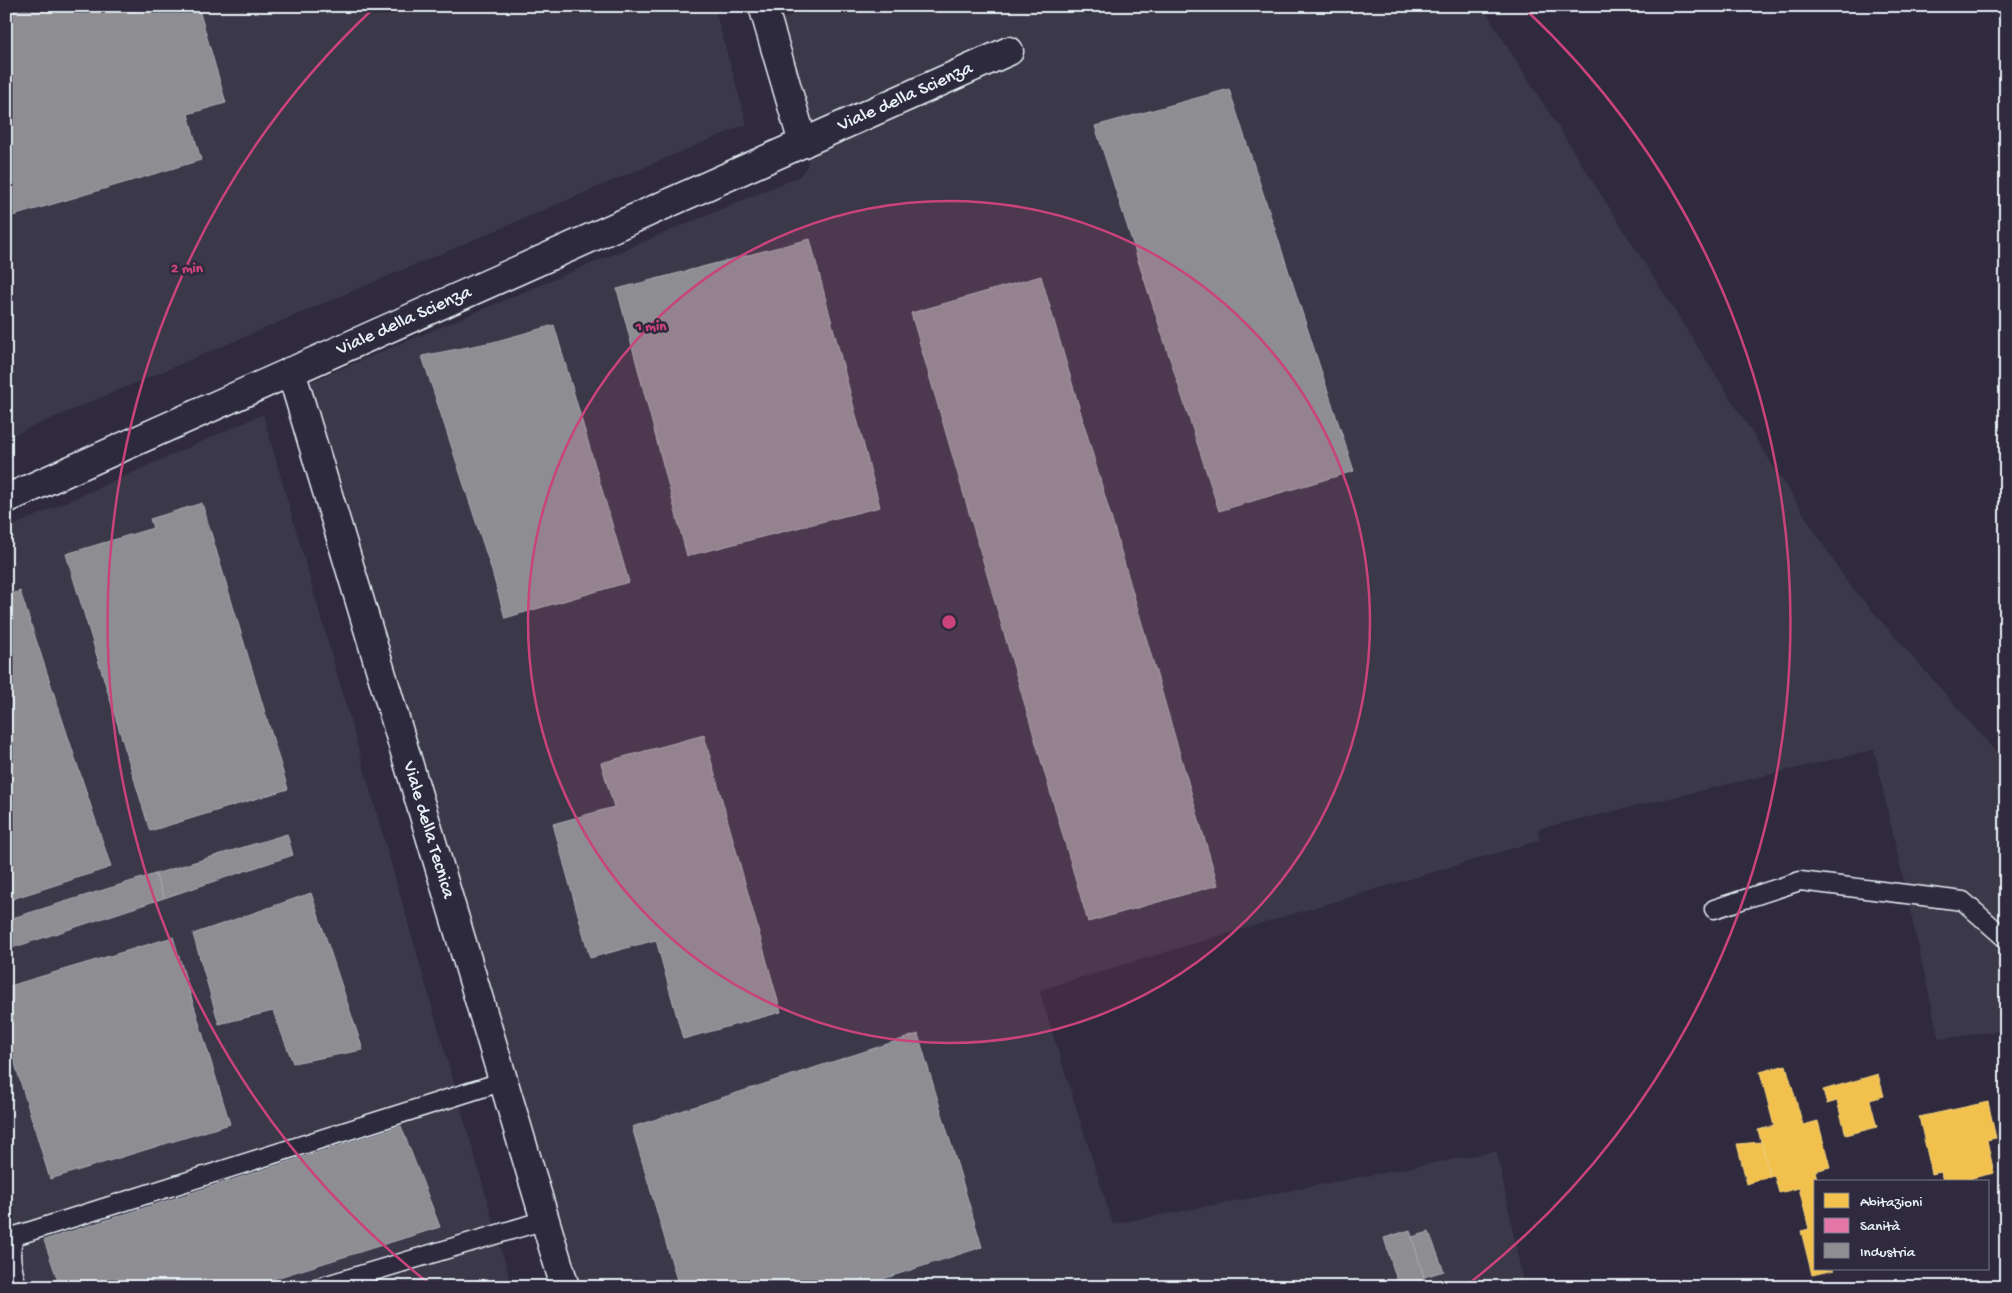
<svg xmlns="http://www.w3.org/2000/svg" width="2012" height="1293" font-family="'Gochi Hand',sans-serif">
<rect width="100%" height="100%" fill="#2f2a3d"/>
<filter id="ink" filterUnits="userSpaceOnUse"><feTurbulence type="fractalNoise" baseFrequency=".02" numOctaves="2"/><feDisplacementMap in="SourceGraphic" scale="10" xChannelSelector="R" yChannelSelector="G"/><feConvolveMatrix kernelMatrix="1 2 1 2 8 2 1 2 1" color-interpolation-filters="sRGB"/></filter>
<g filter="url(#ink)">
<!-- built -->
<g fill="#3b3749">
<polygon points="6,6 714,6 747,124 6,438"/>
<polygon points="820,6 1484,6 1493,24 1847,582 2006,763 2006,1030 1939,1039 1874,750 1538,829 1540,840 1039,990 1113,1224 1497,1151 1524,1287 567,1287 309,382 800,176 807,166 809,154 772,22"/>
<polygon points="263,414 512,1287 6,1287 6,529"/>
</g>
<!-- homes -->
<g fill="#f2c14e" stroke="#efcf81">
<polygon points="1786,1065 1803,1125 1818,1121 1830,1167 1815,1171 1818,1182 1816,1182 1816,1269 1834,1270 1812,1275 1801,1231 1809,1229 1799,1188 1779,1193 1774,1175 1770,1176 1758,1130 1774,1126 1760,1072"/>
<polygon points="1878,1074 1884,1096 1870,1100 1877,1127 1846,1135 1837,1101 1827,1104 1823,1090"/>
<polygon points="1988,1102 1996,1138 1987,1140 1994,1173 1972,1178 1973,1182 1943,1182 1941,1172 1932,1174 1919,1117"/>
<polygon points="1761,1142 1770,1176 1747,1184 1737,1144"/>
</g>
<!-- health -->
<polygon fill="#e377a8" stroke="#e49cc0" points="1193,233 1212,291 1155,311 1136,254"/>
<!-- industry -->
<g fill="#8d8d92" stroke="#a8abb1">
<polygon points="6,6 198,6 226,103 188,114 201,160 6,218"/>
<polygon points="1229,89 1354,471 1219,511 1095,126"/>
<polygon points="810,239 880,507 687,556 617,289"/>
<polygon points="1041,276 1218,885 1088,922 911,313"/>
<polygon points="554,325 629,582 505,618 491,568 422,356 493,342"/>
<polygon points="202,503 288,789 150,831 66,554 153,528 150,519"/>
<polygon points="20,591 111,867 6,901 6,596"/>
<polygon points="704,735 781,1012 683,1039 656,940 590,958 553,824 614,807 601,763"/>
<polygon points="287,834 293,855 164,898 155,874"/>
<polygon points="155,874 164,898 6,950 6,920"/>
<polygon points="311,893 363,1050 293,1063 273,1011 219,1024 193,934"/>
<polygon points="173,937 230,1124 50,1179 6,1034 6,987"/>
<polygon points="918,1034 982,1247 858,1287 679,1287 632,1127"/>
<polygon points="401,1126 440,1227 247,1287 60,1287 44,1240"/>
<polygon points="1410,1230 1412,1237 1427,1287 1399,1287 1384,1238"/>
<polygon points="1429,1232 1444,1271 1424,1277 1412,1237"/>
</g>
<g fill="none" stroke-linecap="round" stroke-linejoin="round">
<defs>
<g id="lane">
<polyline points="1714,909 1800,881 1963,901 2006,939"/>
<path d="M17,1287c-4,-18 -10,-34 -2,-51l489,-155"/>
<polyline points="320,1287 545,1220"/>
</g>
<g id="street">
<polyline points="763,6 803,143"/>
<path id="s1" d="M291,371l274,916"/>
<path id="s2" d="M6,499l1003,-448"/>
</g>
</defs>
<!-- lane casing -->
<use href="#lane" stroke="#e8f1f8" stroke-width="21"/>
<!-- street casing -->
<use href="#street" stroke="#e8f1f8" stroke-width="31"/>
<!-- lane -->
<use href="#lane" stroke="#2f2a3d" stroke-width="18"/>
<!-- street -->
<use href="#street" stroke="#2f2a3d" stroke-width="28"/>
</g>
</g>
<!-- distance rings -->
<circle cx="949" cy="622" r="421" fill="#ca437a" fill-opacity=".12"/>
<g fill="none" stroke="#ca437a" stroke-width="2.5">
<circle cx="949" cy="622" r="421"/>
<path d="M431 1285A841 841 0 0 1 375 7M1523 7A841 841 0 0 1 1467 1285"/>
</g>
<g text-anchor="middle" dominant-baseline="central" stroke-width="5" stroke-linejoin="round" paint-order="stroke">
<!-- street labels -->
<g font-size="19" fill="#e8f1f8" stroke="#2f2a3d">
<text stroke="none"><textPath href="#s2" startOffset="985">Viale della Scienza</textPath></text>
<text stroke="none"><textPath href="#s2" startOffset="436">Viale della Scienza</textPath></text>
<text stroke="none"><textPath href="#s1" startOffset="479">Viale della Tecnica</textPath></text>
</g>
</g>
<circle cx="949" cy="622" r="8" fill="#ca437a" stroke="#2f2a3d" stroke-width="2.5"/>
<g font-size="15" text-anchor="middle" font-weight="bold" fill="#ca437a" stroke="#2f2a3d" stroke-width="5" stroke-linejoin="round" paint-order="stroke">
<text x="187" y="272">2 min</text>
<text x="651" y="330">1 min</text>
</g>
<!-- margin -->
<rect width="2012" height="1293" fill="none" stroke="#2f2a3d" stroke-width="25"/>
<rect x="12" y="12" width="1987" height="1268" fill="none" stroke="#e8f1f8" stroke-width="2" filter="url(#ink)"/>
<!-- legend -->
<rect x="1814" y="1180" width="175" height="90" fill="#2f2a3d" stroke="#797a88"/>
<rect x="1824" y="1193" width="25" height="15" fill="#f2c14e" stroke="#797a88"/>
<text x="1860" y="1206" font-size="15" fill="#e8f1f8">Abitazioni</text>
<rect x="1824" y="1218" width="25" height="15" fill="#e377a8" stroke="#797a88"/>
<text x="1860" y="1230" font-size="15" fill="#e8f1f8">Sanità</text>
<rect x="1824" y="1243" width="25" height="15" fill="#8d8d92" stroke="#797a88"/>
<text x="1860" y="1256" font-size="15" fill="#e8f1f8">Industria</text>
</svg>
